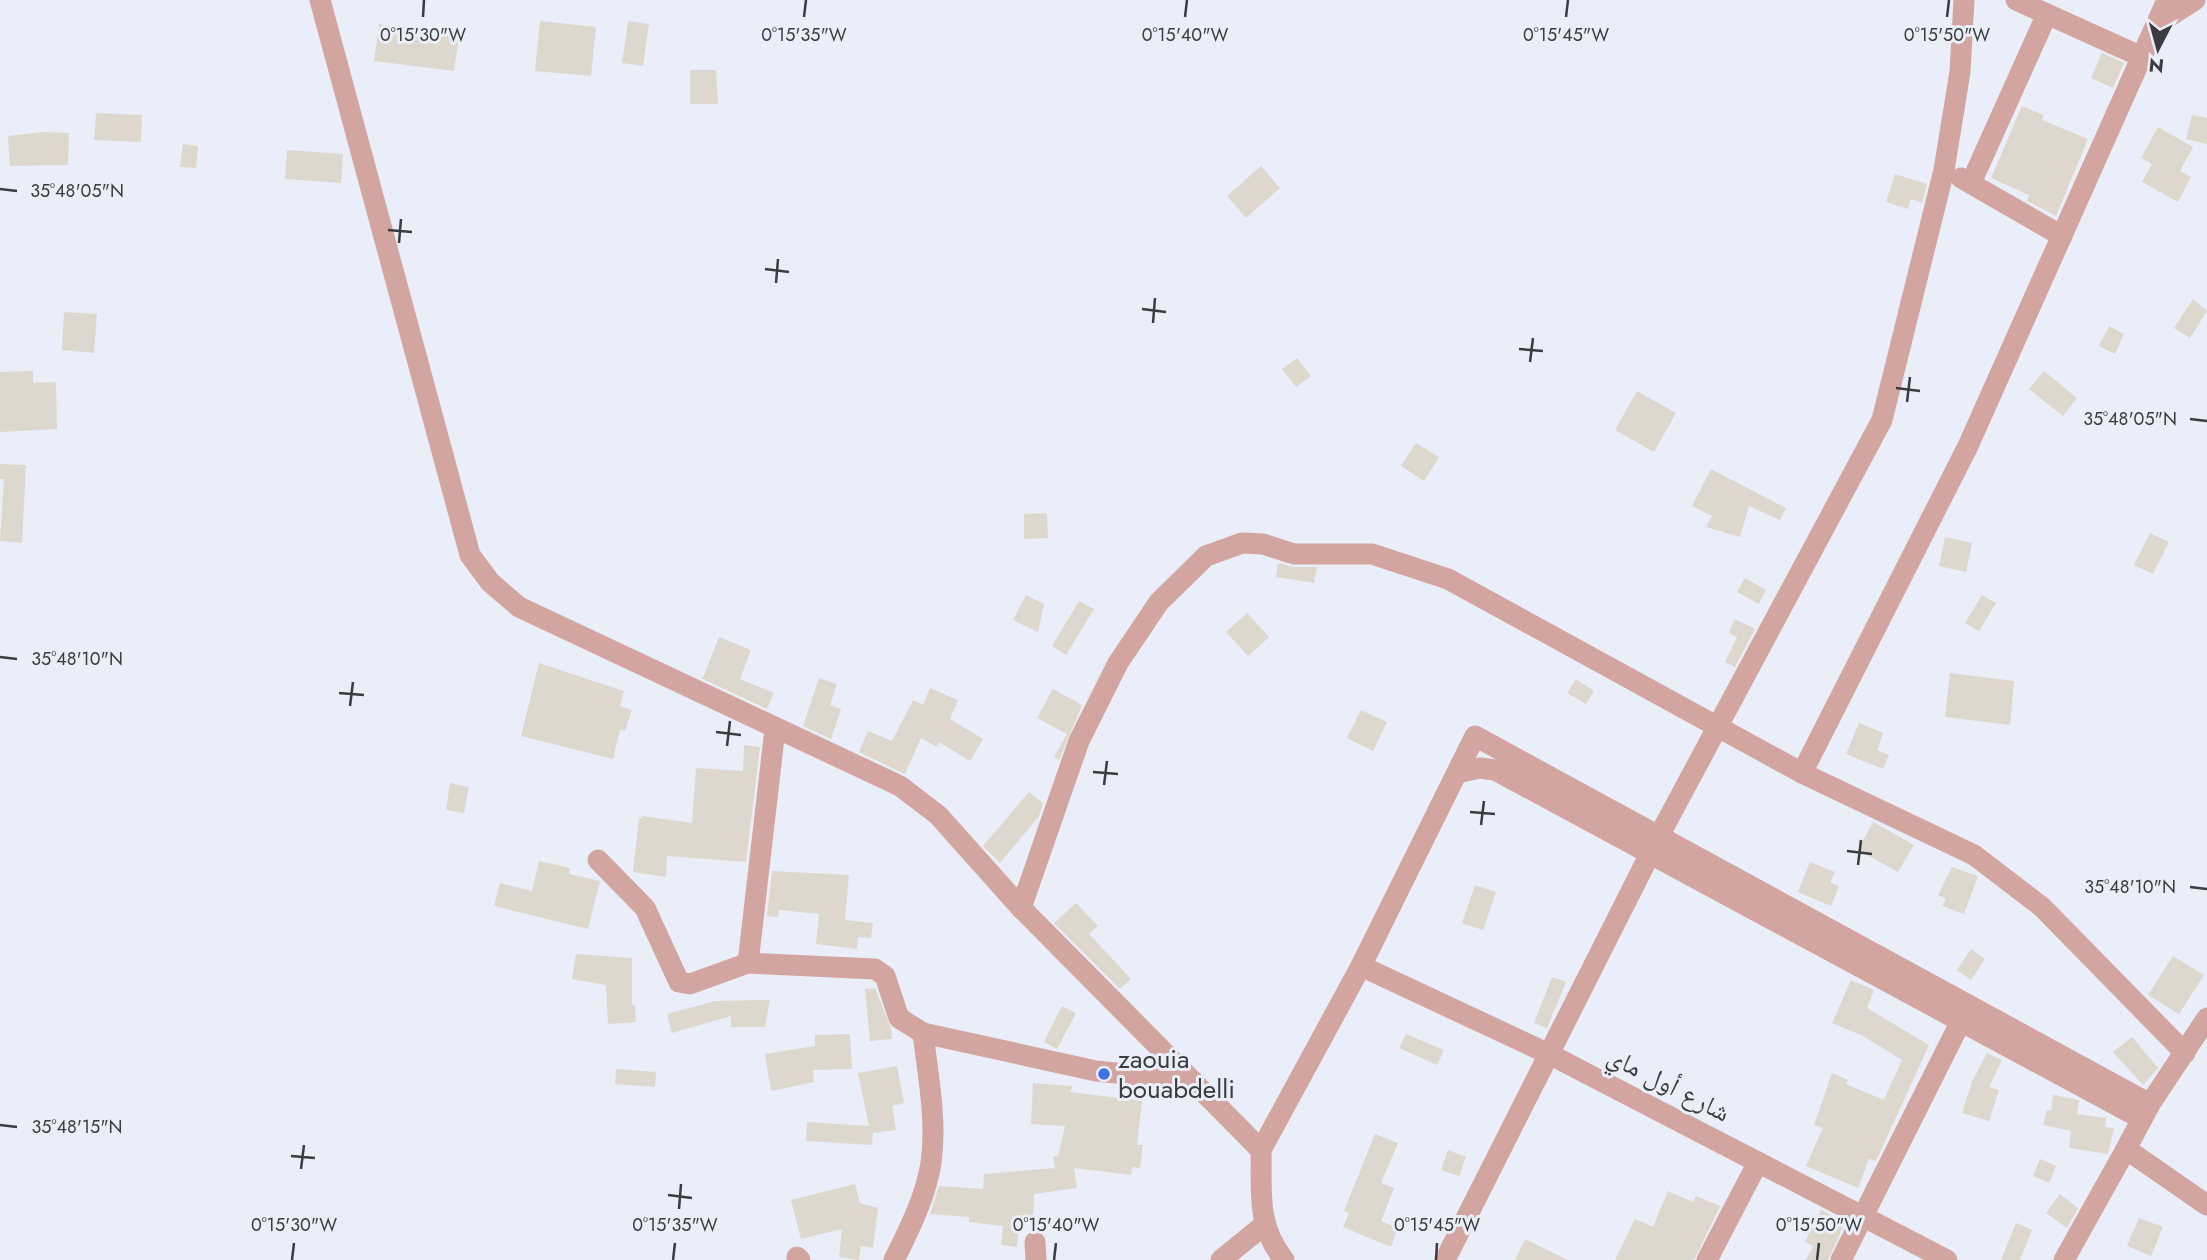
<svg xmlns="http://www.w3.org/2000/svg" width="2207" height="1260" font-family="Jost,'Noto Naskh Arabic',sans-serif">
<rect width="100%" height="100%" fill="#eaeef8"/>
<!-- building -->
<g fill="#ded7ce">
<polygon points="540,21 596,27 591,76 535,71"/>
<polygon points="628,21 649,24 643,66 622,63"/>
<polygon points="379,24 459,35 454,71 374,61"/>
<polygon points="2102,53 2124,63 2113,88 2091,78"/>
<polygon points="690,70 716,70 718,104 690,104"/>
<polygon points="2022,106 2044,115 2042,120 2088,139 2056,216 2027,201 2029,195 1991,178"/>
<polygon points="96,113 142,115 141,142 94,140"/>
<polygon points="2192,115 2207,118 2207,144 2186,139"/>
<polygon points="2158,127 2193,147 2180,171 2191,177 2178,202 2142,182 2152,164 2141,158"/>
<polygon points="43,132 69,133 68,165 10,166 8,136"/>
<polygon points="183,144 198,146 196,168 180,167"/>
<polygon points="287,150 343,154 341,183 285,179"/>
<polygon points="1261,166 1280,188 1246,218 1227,196"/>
<polygon points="1895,174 1927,184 1922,203 1911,199 1908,209 1886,202"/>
<polygon points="2193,299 2207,311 2190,338 2174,328"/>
<polygon points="64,312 97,314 94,353 62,350"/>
<polygon points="2109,326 2124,334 2115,354 2099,346"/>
<polygon points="1297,358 1311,376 1296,387 1282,369"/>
<polygon points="33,371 33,383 56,382 57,429 0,432 0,372"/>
<polygon points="2044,371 2077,398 2063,416 2029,389"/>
<polygon points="1637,391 1676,413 1654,452 1615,430"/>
<polygon points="1416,443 1439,457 1424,481 1401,466"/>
<polygon points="0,464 26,465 22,543 0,541 4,479 0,479"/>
<polygon points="1711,469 1786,508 1780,520 1749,506 1740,537 1706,527 1712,516 1692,506"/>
<polygon points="1047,513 1048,538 1024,539 1024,514"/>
<polygon points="2150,533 2169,542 2153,574 2134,565"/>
<polygon points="1945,537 1972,543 1966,572 1939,566"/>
<polygon points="1278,563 1294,567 1317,567 1314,583 1276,577"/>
<polygon points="1745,578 1766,590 1759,604 1737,592"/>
<polygon points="1026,595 1044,604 1038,632 1013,620"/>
<polygon points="1982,595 1996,603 1979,631 1965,623"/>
<polygon points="1079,601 1094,609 1066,655 1052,646"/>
<polygon points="1247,613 1269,637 1248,656 1226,632"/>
<polygon points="1735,619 1755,629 1735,667 1725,662 1737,637 1729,633"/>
<polygon points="719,637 751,650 740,679 774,693 767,709 699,677 703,678"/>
<polygon points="539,663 624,691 620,706 632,710 625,731 620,729 613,759 521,736"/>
<polygon points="1950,673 2014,681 2010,725 1945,717"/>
<polygon points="819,678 837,684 830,705 841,709 831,739 803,726"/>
<polygon points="1576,679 1594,691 1586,704 1567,693"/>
<polygon points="930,688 958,700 950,719 983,739 970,761 939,742 937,747 921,738 905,774 859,752 868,731 892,741 913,700 923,705"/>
<polygon points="1053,689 1082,705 1059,760 1054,757 1067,734 1037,718"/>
<polygon points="1361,710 1387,722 1373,751 1347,738"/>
<polygon points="1859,723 1883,733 1877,750 1889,755 1883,769 1846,754"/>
<polygon points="744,745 760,747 746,862 667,856 666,877 633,872 639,818 642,819 642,816 692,823 696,768 743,771"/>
<polygon points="450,783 469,787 464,813 446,810"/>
<polygon points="1029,792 1043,803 1039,816 1000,863 983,846"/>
<polygon points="1873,822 1914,845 1898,872 1858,850"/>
<polygon points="539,861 570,868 569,874 600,881 588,929 494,906 500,883 532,891"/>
<polygon points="1810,862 1835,872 1830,882 1839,886 1831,906 1798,892"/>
<polygon points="1952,867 1978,876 1964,914 1942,906 1946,899 1938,895"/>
<polygon points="772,871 849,875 845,920 873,923 871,938 858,937 857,949 816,944 819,914 779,910 778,917 767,916"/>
<polygon points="1475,885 1496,892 1483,930 1462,923"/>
<polygon points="1076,903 1098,926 1089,934 1131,979 1120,989 1054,923"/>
<polygon points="1971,949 1985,959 1971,980 1957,970"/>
<polygon points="576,954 632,958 632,1005 635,1005 636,1022 608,1024 606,985 572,979"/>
<polygon points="2173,956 2204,975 2179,1014 2148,995"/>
<polygon points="1552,977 1566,982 1547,1028 1534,1023"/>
<polygon points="1851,980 1874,990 1867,1008 1929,1045 1876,1161 1869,1159 1858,1188 1806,1166 1823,1128 1814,1125 1832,1073 1848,1080 1846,1084 1884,1100 1902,1060 1863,1036 1832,1023"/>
<polygon points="875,988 891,1028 892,1039 870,1041 865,989"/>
<polygon points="770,1000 765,1027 731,1027 731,1016 672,1033 667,1014 715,1001"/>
<polygon points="1062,1006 1076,1013 1057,1049 1044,1042"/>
<polygon points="850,1034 852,1069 813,1070 814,1082 771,1091 765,1054 815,1046 815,1035"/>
<polygon points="1406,1034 1444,1050 1437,1065 1399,1048"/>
<polygon points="2132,1037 2158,1068 2143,1085 2113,1052"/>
<polygon points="1987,1053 2002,1060 1989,1087 1999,1090 1989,1121 1962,1113 1972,1082"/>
<polygon points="897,1066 904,1103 892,1106 896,1130 873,1133 872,1145 806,1141 807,1122 869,1126 858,1073"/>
<polygon points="616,1069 656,1072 655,1087 615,1084"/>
<polygon points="1033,1083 1073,1086 1070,1092 1142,1101 1137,1145 1143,1145 1140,1168 1132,1167 1131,1175 1074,1168 1077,1188 1034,1194 1033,1217 1020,1216 1017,1247 1001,1245 1003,1226 969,1222 969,1217 930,1214 939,1186 983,1189 984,1174 1055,1168 1053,1157 1058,1156 1065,1126 1031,1124"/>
<polygon points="2053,1095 2079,1100 2077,1114 2106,1118 2105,1127 2114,1128 2108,1154 2069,1148 2071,1131 2043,1125 2047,1110 2051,1111"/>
<polygon points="1375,1134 1398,1143 1381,1183 1394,1188 1381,1221 1398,1228 1391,1247 1343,1227 1349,1213 1344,1211"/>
<polygon points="1448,1150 1466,1157 1459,1176 1441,1170"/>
<polygon points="2040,1159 2056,1166 2049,1183 2033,1176"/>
<polygon points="855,1184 860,1203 878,1208 873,1248 861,1246 859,1260 839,1257 842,1229 801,1239 791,1200"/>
<polygon points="1668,1191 1693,1202 1696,1196 1720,1206 1694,1260 1615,1260 1635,1219 1653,1227"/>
<polygon points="2060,1194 2078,1208 2067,1228 2046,1213"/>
<polygon points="1821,1210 1845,1222 1828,1260 1806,1260 1813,1246 1805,1242"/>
<polygon points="2139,1218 2163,1227 2151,1256 2127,1246"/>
<polygon points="2016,1223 2032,1230 2020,1260 2001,1260"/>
<polygon points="1525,1239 1568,1260 1515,1260"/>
</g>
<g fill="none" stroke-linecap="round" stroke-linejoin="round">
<!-- minor -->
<g stroke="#d3a5a1" stroke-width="21">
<path d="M320,0l150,555 20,27 29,25 381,179 38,29 83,93 240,242c1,43 -5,74 23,110"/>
<polyline points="2016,0 2142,57"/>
<polyline points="2156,25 2195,0"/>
<polyline points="1961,178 2062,236"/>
<polyline points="1971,183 2047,14"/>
<polyline points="775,729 748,963 875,969 885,976 899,1018 923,1033 1096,1071 1193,1081"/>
<polyline points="1457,773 1480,768 1495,770 2142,1119"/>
<polyline points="1802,773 1968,446 2167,0"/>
<polyline points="598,860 645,908 679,982 690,984 748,963"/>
<polyline points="1021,908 1079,741 1118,663 1159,602 1206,556 1242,543 1263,544 1294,554 1372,554 1448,579 1802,773 1974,855 2042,907 2185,1053"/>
<polyline points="1361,966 1549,1054 1947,1260"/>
<polyline points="2207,1018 2150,1104 2126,1149 2207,1205"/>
<polyline points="1261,1150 1361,966 1475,736 2150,1104"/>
<polyline points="1035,1242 1036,1260"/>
<polyline points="797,1257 800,1260"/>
<path d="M894,1260c15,-30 32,-64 37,-97 6,-43 -3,-87 -8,-130"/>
<polyline points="1221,1260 1264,1225"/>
<polyline points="1445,1260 1659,836 1882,420 1944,170 1960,72 1964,0"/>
<polyline points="1707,1260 1758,1162"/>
<polyline points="1841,1260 1961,1021"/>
<polyline points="2064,1260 2126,1149"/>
</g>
</g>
<!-- ticks -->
<path fill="none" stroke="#3a3c40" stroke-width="2.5" d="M423,17l1,-17M804,17l2,-17M1185,17l2,-17M1566,17l2,-17M1947,17l2,-17M0,189l17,2M388,230l24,2M399,243l2,-24M765,269l24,3M776,283l2,-24M1142,309l24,3M1153,323l2,-25M1519,349l24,2M1530,362l3,-24M1896,388l24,3M1907,402l3,-25M2190,419l17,2M0,657l17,2M339,693l25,2M350,706l3,-24M716,732l25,3M727,746l3,-25M1093,772l25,2M1104,785l3,-24M1470,812l25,2M1481,825l3,-24M1847,851l25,3M1858,865l3,-25M2190,887l17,2M0,1125l17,2M291,1156l24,2M301,1169l3,-24M668,1195l24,3M679,1209l2,-25M292,1260l2,-17M673,1260l2,-17M1054,1260l2,-17M1436,1260l1,-17M1817,1260l2,-17"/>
<!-- markers -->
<circle fill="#3f72e2" stroke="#eaeef8" stroke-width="2.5" cx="1104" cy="1074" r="7"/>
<g text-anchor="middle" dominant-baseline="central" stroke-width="6" stroke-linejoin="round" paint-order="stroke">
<!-- poi labels -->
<g font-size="26" fill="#3a3c40" stroke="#eaeef8" text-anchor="start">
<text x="1118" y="1059">zaouia<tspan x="1118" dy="30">bouabdelli</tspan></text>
</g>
<!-- street labels -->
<g font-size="26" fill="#3a3c40" stroke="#eaeef8">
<text transform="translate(1669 1084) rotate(27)">شارع أول ماي</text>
</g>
</g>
<g font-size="18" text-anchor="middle" fill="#3a3c40" stroke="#eaeef8" stroke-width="6" stroke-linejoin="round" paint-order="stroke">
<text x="423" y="41">0°15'30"W</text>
<text x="804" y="41">0°15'35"W</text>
<text x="1185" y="41">0°15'40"W</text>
<text x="1566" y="41">0°15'45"W</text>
<text x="1947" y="41">0°15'50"W</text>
<text x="77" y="197">35°48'05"N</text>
<text x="2130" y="425">35°48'05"N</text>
<text x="77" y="665">35°48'10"N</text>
<text x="2130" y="893">35°48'10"N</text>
<text x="77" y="1133">35°48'15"N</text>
<text x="294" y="1231">0°15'30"W</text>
<text x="675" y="1231">0°15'35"W</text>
<text x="1056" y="1231">0°15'40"W</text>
<text x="1437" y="1231">0°15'45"W</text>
<text x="1819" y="1231">0°15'50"W</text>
</g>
<!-- north arrow -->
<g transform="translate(2158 49) rotate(186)" stroke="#eaeef8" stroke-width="5" paint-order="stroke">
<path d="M0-5L12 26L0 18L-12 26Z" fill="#3a3c40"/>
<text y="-10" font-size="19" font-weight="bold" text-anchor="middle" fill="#3a3c40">N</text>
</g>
</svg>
